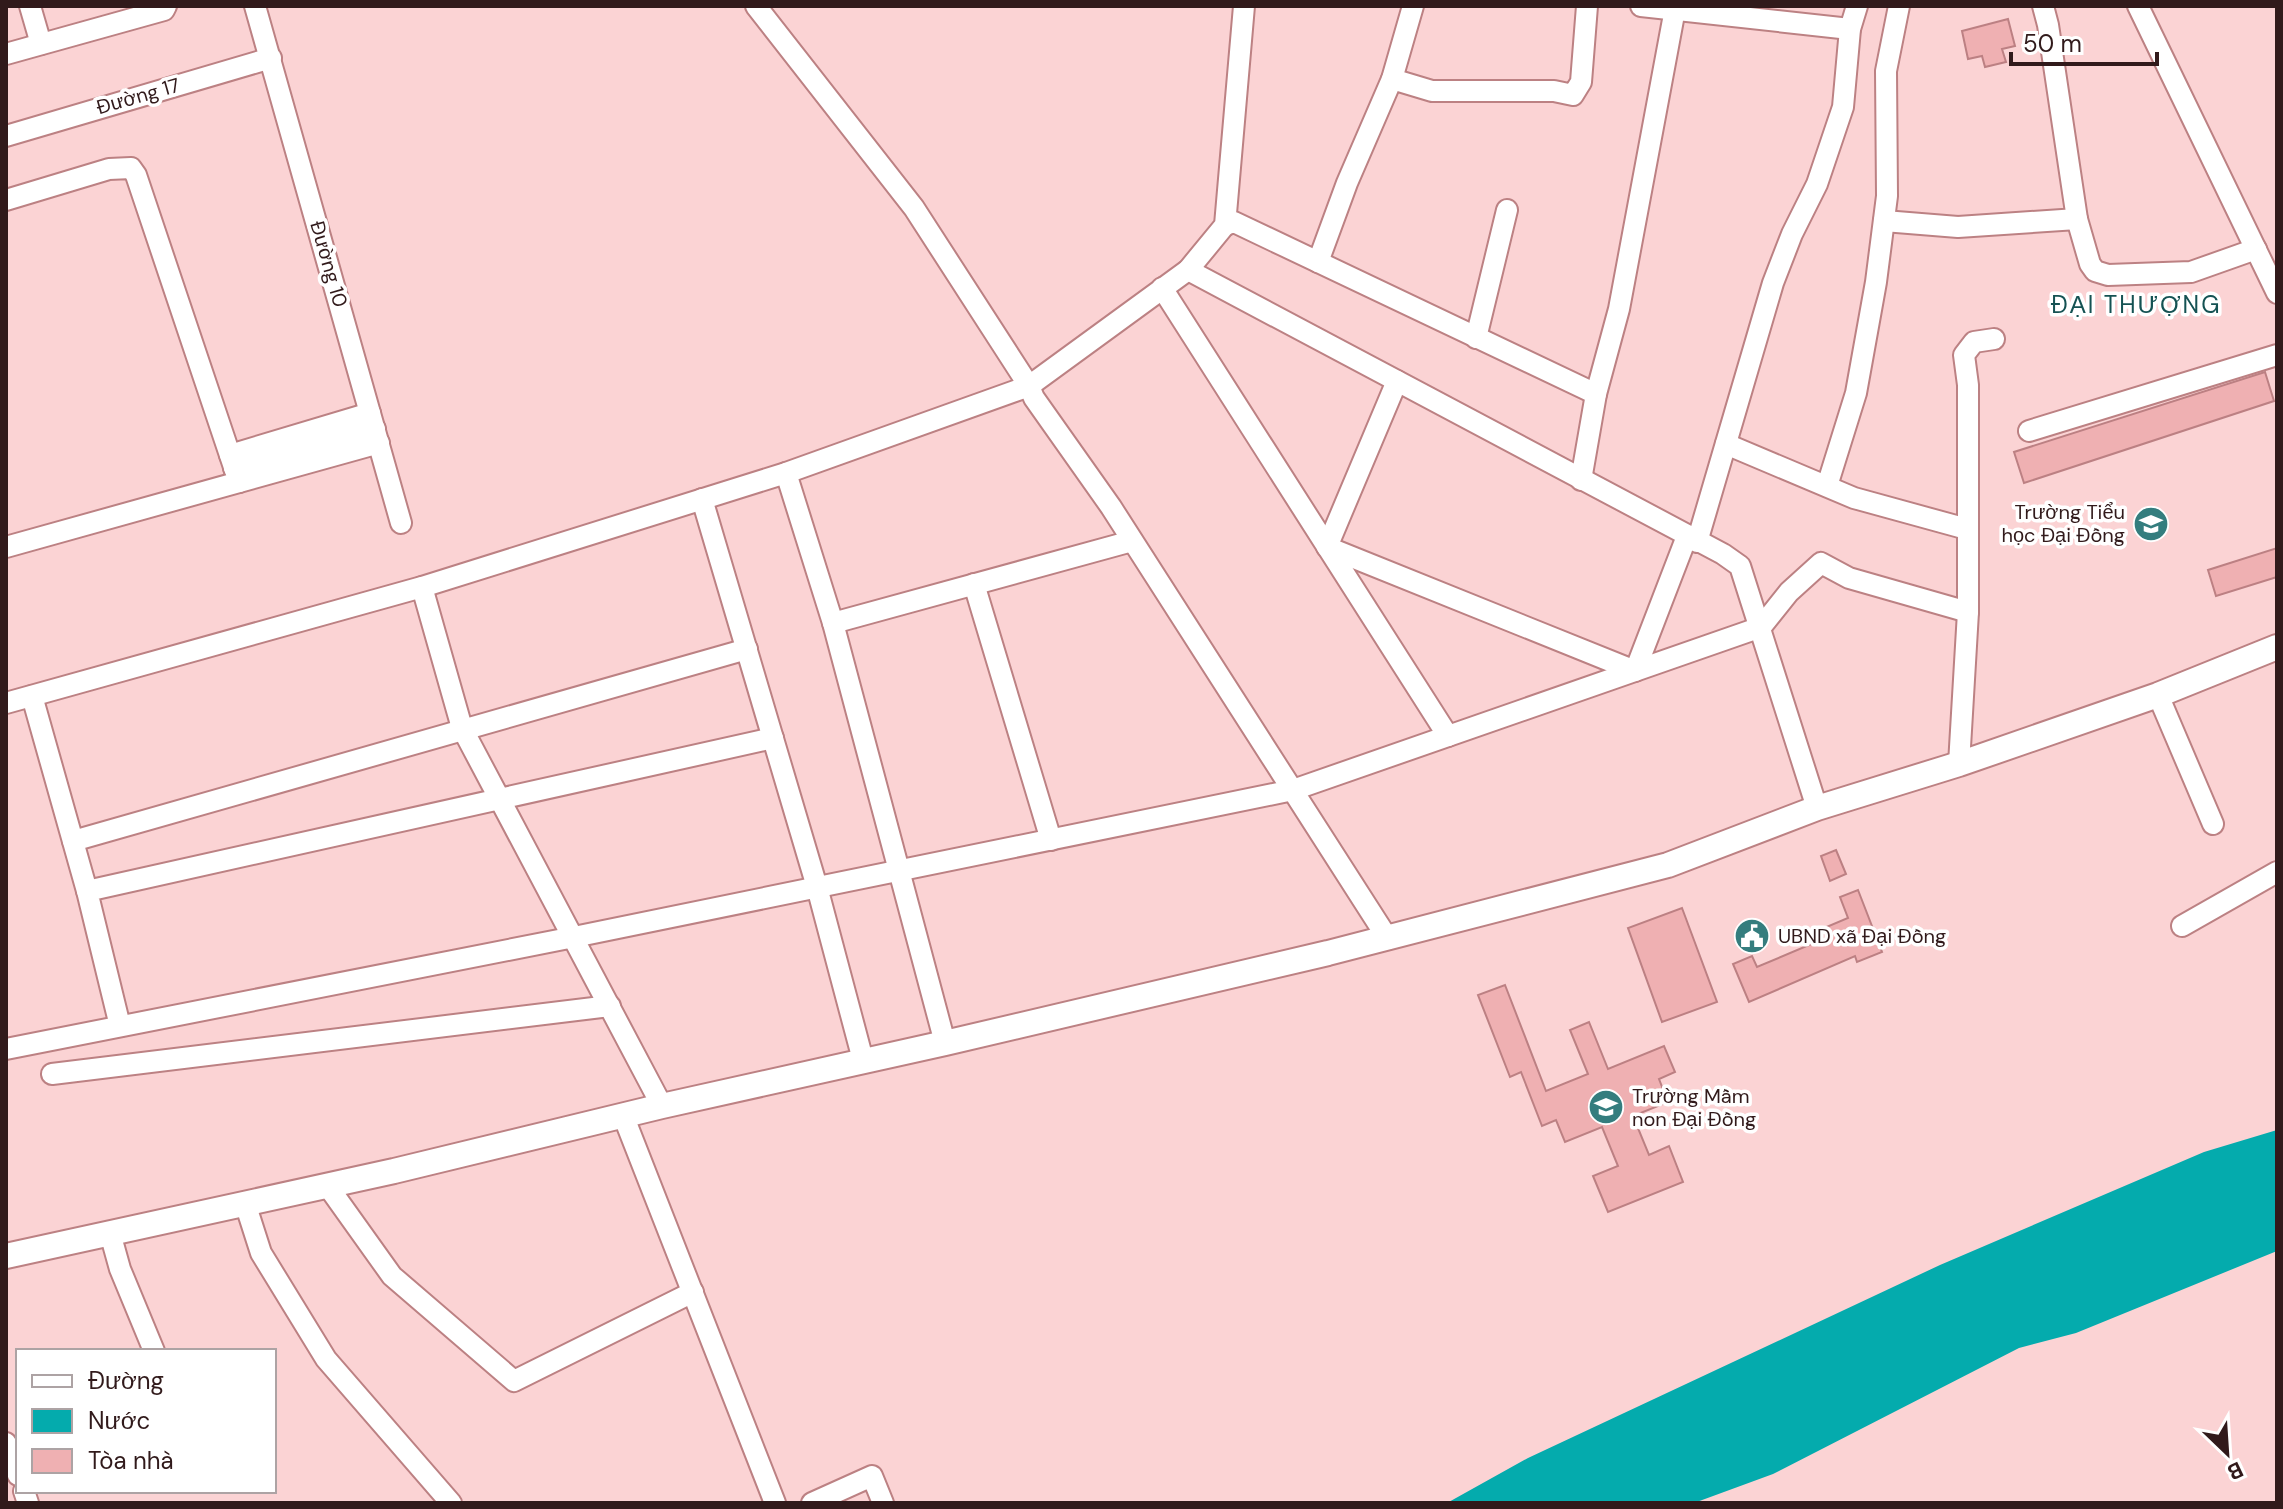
<svg xmlns="http://www.w3.org/2000/svg" width="2283" height="1509" font-family="'DM Sans',sans-serif">
<rect width="100%" height="100%" fill="#fbd3d4"/>
<!-- water -->
<polygon fill="#04abad" points="2277,1130 2277,1251 2076,1333 2019,1348 1773,1474 1694,1503 1447,1503 1528,1458 1940,1265 2204,1152"/>
<!-- building -->
<g fill="#efb0b2" stroke="#bc8083" stroke-width="2">
<polygon points="2008,19 2015,46 2002,49 2006,62 1985,67 1982,56 1968,59 1962,31"/>
<polygon points="2265,372 2274,401 2024,483 2014,452"/>
<polygon points="2277,548 2277,577 2216,596 2208,570"/>
<polygon points="1836,850 1846,874 1830,881 1821,856"/>
<polygon points="1858,890 1882,952 1857,962 1855,956 1749,1002 1733,964 1752,956 1757,967 1821,940 1817,931 1848,918 1840,897"/>
<polygon points="1682,908 1717,1002 1662,1022 1628,928"/>
<polygon points="1505,985 1546,1091 1588,1074 1570,1030 1589,1022 1608,1069 1664,1046 1675,1072 1659,1079 1668,1102 1633,1116 1649,1155 1669,1146 1683,1182 1608,1212 1593,1176 1618,1166 1602,1127 1565,1142 1556,1120 1542,1126 1521,1072 1510,1077 1478,995"/>
</g>
<g fill="none" stroke-linecap="round" stroke-linejoin="round">
<defs>
<g id="minor">
<polyline points="30,6 41,44"/>
<polyline points="255,6 401,523"/>
<polyline points="756,6 914,208 1029,386 1188,270 1225,225 1244,6"/>
<polyline points="1641,6 1850,29"/>
<polyline points="2138,6 2277,293"/>
<polyline points="6,54 164,10 166,6"/>
<polyline points="1392,79 1432,91 1554,91 1573,95 1581,82 1587,6"/>
<polyline points="6,136 271,58"/>
<polyline points="6,200 109,169 131,168 136,175 239,482"/>
<polyline points="2077,219 2090,264 2095,271 2108,275 2191,272 2256,249"/>
<polyline points="1884,221 1958,227 2077,219 2048,25 2043,6"/>
<polyline points="1225,225 1234,222 1596,394"/>
<polyline points="1318,262 1347,183 1392,79 1413,6"/>
<polyline points="1188,270 1723,554 1740,566 1817,808"/>
<polyline points="1162,288 1448,736"/>
<polyline points="1476,338 1507,210"/>
<polyline points="1397,381 1327,547 1635,671 1687,536"/>
<polyline points="2029,431 2277,355"/>
<polyline points="1726,444 1854,498 1967,529"/>
<polyline points="230,455 370,413"/>
<polyline points="234,468 375,429"/>
<polyline points="786,473 833,623 945,1043"/>
<polyline points="1581,480 1596,394 1619,309 1675,9"/>
<polyline points="1827,486 1856,393 1876,282 1887,196 1886,71 1899,6"/>
<polyline points="702,499 817,887 863,1060"/>
<polyline points="1697,542 1773,283 1792,234 1817,184 1843,107 1850,29 1857,6"/>
<polyline points="6,547 379,443"/>
<polyline points="974,584 1051,840"/>
<polyline points="422,587 462,728 662,1106"/>
<polyline points="833,623 1132,541"/>
<polyline points="2158,695 2213,824"/>
<polyline points="32,696 87,891"/>
<polyline points="6,703 422,587 786,473 1029,386 1034,398 1111,507 1388,939"/>
<polyline points="1959,764 1968,612 1968,385 1964,355 1974,342 1994,339"/>
<polyline points="73,841 747,649"/>
<polyline points="2182,926 2277,872"/>
<polyline points="120,1026 87,891 773,738"/>
<polyline points="6,1049 574,937 1293,790 1761,627 1789,592 1821,563 1849,578 1968,612"/>
<polyline points="52,1074 610,1006"/>
<polyline points="623,1115 775,1503"/>
<polyline points="327,1185 392,1276 514,1381 693,1292"/>
<polyline points="245,1203 261,1253 326,1359 451,1503"/>
<polyline points="110,1233 120,1269 154,1351"/>
<polyline points="6,1443 18,1475"/>
<polyline points="24,1491 28,1503"/>
<polyline points="812,1503 872,1476 883,1503"/>
</g>
<polyline id="major" points="6,1256 394,1171 662,1106 945,1043 1328,953 1668,865 1817,808 1959,764 2158,695 2277,647"/>
</defs>
<!-- minor casing -->
<use href="#minor" stroke="#bc8183" stroke-width="24"/>
<!-- major casing -->
<use href="#major" stroke="#bc8183" stroke-width="28"/>
<!-- minor -->
<use href="#minor" stroke="#fff" stroke-width="20"/>
<!-- major -->
<use href="#major" stroke="#fff" stroke-width="24"/>
</g>
<!-- icons -->
<defs>
<symbol id="school-disc" viewBox="-11 -11 22 22"><circle r="9.5" fill="#347d7e" stroke="#fff"/><path d="M0-5L7-2L0 1L-7-2ZM-4 1L0 2.5L4 1V4Q0 6-4 4Z" fill="#fff"/></symbol>
<symbol id="civic-disc" viewBox="-11 -11 22 22"><circle r="9.5" fill="#347d7e" stroke="#fff"/><path d="M-.6-6.5H3V-4.5H.6V-3L4-1V1h2V6H-6V1h2V-1L-.6-3ZM-1.2 2.5V6h2.4V2.5Z" fill="#fff"/></symbol>
</defs>
<g fill-rule="evenodd">
<use href="#school-disc" x="2131" y="504" width="40" height="40"/>
<use href="#civic-disc" x="1732" y="916" width="40" height="40"/>
<use href="#school-disc" x="1586" y="1087" width="40" height="40"/>
</g>
<g text-anchor="middle" dominant-baseline="central" stroke-width="7" stroke-linejoin="round" paint-order="stroke">
<!-- street labels -->
<g font-size="20" fill="#311a1b" stroke="#fff">
<text transform="translate(138 96) rotate(-16)">Đường 17</text>
<text transform="translate(329 264) rotate(74)">Đường 10</text>
</g>
<!-- poi labels -->
<g font-size="20" fill="#311a1b" stroke="#fff" text-anchor="start">
<text x="2125" y="512" text-anchor="end">Trường Tiểu<tspan x="2125" dy="23">học Đại Đồng</tspan></text>
<text x="1778" y="936">UBND xã Đại Đồng</text>
<text x="1632" y="1096">Trường Mầm<tspan x="1632" dy="23">non Đại Đồng</tspan></text>
</g>
<!-- quarter labels -->
<g font-size="24" letter-spacing="2" fill="#155253" stroke="#fff">
<text x="2136" y="304">ĐẠI THƯỢNG</text>
</g>
</g>
<!-- border -->
<rect width="2283" height="1509" fill="none" stroke="#311a1b" stroke-width="16"/>
<!-- legend -->
<rect x="16" y="1349" width="260" height="144" fill="#ffffff" stroke="#ada3a4" stroke-width="2"/>
<rect x="32" y="1375" width="40" height="12" fill="#ffffff" stroke="#ada3a4" stroke-width="2"/>
<text x="88" y="1389" font-size="24" fill="#311a1b">Đường</text>
<rect x="32" y="1409" width="40" height="24" fill="#04abad" stroke="#ada3a4" stroke-width="2"/>
<text x="88" y="1429" font-size="24" fill="#311a1b">Nước</text>
<rect x="32" y="1449" width="40" height="24" fill="#efb0b2" stroke="#ada3a4" stroke-width="2"/>
<text x="88" y="1469" font-size="24" fill="#311a1b">Tòa nhà</text>
<!-- north arrow -->
<g transform="translate(2227 1453) rotate(155)" stroke="#ffffff" stroke-width="6" paint-order="stroke">
<path d="M0-6L14 30L0 20L-14 30Z" fill="#311a1b"/>
<text y="-12" font-size="22" font-weight="bold" text-anchor="middle" fill="#311a1b">B</text>
</g>
<!-- scale -->
<path d="M2011 52v12h146v-12" fill="none" stroke="#311a1b" stroke-width="4"/>
<text x="2023" y="52" font-size="24" fill="#311a1b" stroke="#ffffff" stroke-width="6" paint-order="stroke">50 m</text>
</svg>
